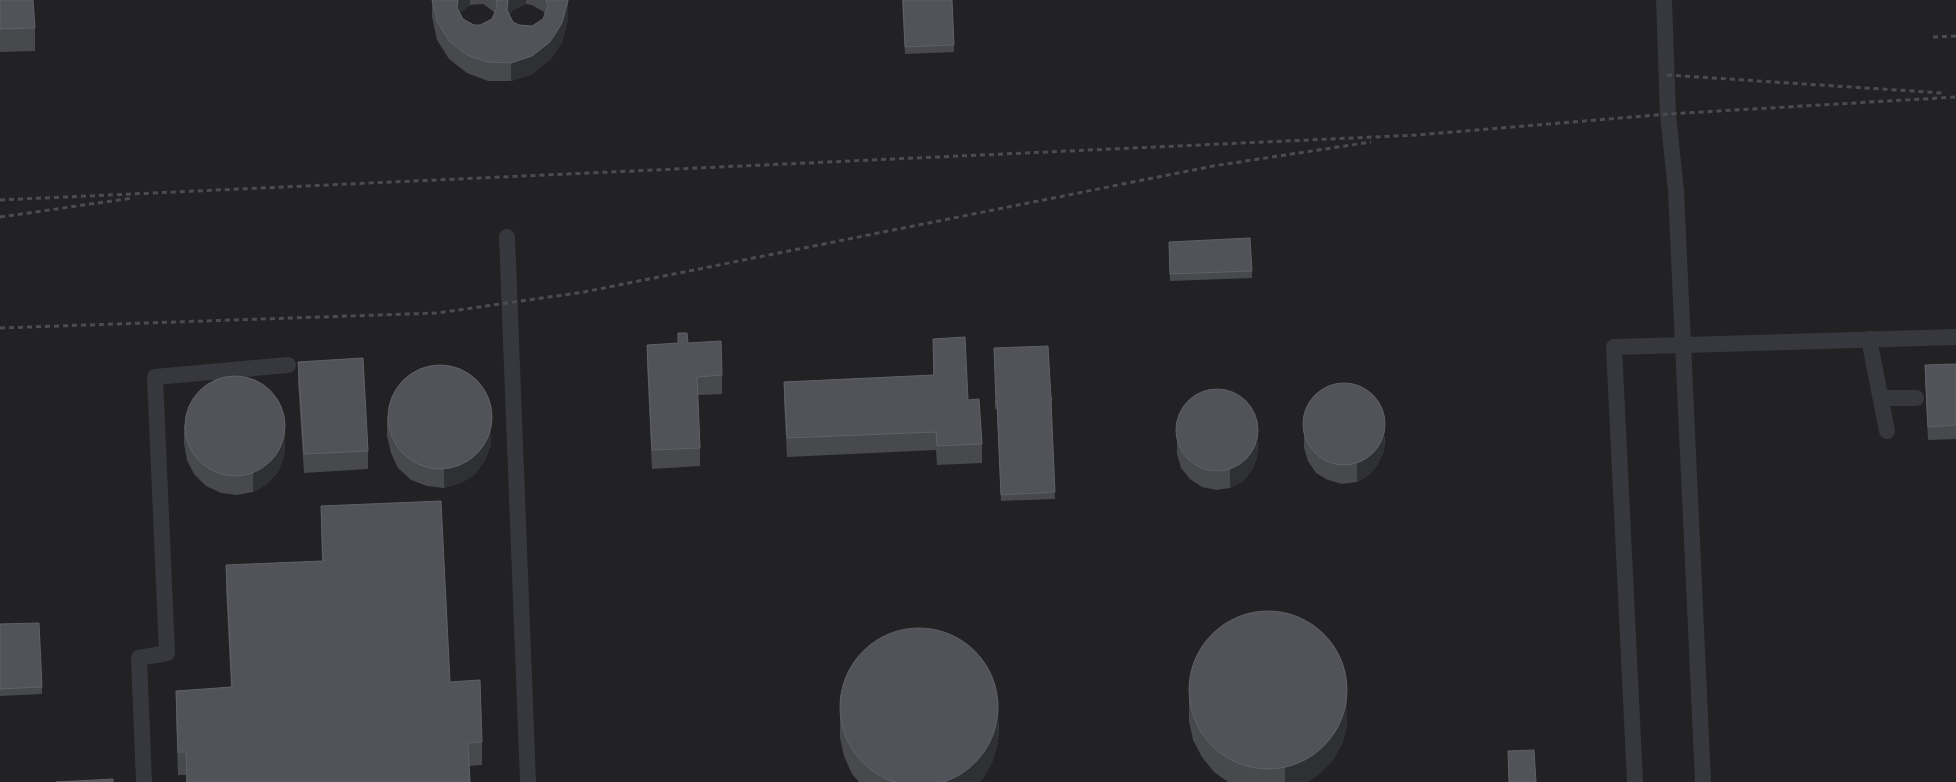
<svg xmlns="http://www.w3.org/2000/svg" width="1956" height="782" font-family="Rubik,sans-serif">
<rect width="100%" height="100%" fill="#161618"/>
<!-- built -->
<rect fill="#222225" x="0" y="0" width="1956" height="782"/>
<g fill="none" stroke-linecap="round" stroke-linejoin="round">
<!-- service -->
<g stroke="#37383d" stroke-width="16">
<polyline points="1664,0 1668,114 1676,191 1703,782"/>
<polyline points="507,237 528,782"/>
<polyline points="1869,339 1887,431"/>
<polyline points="1881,398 1916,398"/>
<polyline points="144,782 139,658 167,653 155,377 288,365"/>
<polyline points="1635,782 1614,347 1956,337"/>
</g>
<!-- rail -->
<g stroke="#4a4c52" stroke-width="3" stroke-dasharray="5 4" stroke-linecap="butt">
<polyline points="1933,37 1956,36"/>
<polyline points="1667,75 1942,93"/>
<polyline points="0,200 1417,135 1668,114 1956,97"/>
<polyline points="0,217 133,198"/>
<polyline points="0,328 437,313 584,292 1213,166 1371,142"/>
</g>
</g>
<!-- wall -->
<g fill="#47494d" fill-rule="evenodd">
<polygon points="0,0 35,28 35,51 0,52"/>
<path d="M432,0h136v20l-6,22 -12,18 -18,14 -21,7h-23l-21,-8 -18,-14 -12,-19 -5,-23zM483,4l11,8v2l-2,5 -12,6h-6l-11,-6 -3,-6 10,-8zM526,4l6,1 12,7 1,3 -2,4 -11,7 -13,-1 -6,-3 -4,-7 4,-5z"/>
<polygon points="902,0 952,0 954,52 905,54"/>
<polygon points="1169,242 1252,271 1252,278 1170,281"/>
<polygon points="933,339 968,400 982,444 982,463 937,465 936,450 787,457 784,401 784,382 933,375"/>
<polygon points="688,343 722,375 722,394 698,395 700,448 700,466 652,469 647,364 647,345"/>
<polygon points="994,348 1051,398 1052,405 1051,407 1055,499 1001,501 997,410 995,408 995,401 996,401"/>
<polygon points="298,362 368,451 368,469 304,473 298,381"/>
<polygon points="1956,364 1956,439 1928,440 1925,378 1925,365"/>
<polygon points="387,417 491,444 485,460 475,474 461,483 444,488 427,486 411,480 398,468 391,453 387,436"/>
<polygon points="184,425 285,440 284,457 278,472 267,484 253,492 237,495 221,493 206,486 194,474 187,460 184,443"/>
<polygon points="1304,429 1385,437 1384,451 1378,464 1369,475 1357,482 1342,484 1328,480 1316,473 1308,461 1304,448"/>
<polygon points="1177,436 1258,443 1257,457 1252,470 1243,481 1230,488 1216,490 1202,487 1190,479 1181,468 1177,454"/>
<polygon points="321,506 450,682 482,742 482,765 469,766 470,782 186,782 186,775 178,775 176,714 176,691 231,687 226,588 226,565 322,561 321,529"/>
<polygon points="0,624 42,687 42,694 0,696"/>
<polygon points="840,695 999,723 998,742 993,760 984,777 979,782 859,782 852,774 844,756 840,738"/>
<polygon points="1189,698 1347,725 1342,744 1333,760 1319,774 1308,782 1228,782 1214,772 1202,757 1193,740 1189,721"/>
</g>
<!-- shaded-wall -->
<g fill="#2f3033">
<polygon points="458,0 470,0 470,5 459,14 457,20"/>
<polygon points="508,0 526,0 526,4 513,10 509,15 507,10"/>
<polygon points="568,1 568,20 562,42 550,60 532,74 511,81 511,63"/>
<polygon points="1052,398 1052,405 1051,408 1051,401"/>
<polygon points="1385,418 1384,451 1378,464 1369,475 1357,482 1357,463"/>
<polygon points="285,422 285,440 284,457 278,472 267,484 253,492 253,473"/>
<polygon points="491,425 491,444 485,460 475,474 461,483 444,488 444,469"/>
<polygon points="1258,425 1257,457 1252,470 1243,481 1230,488 1230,469"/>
<polygon points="1347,683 1347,725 1342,744 1333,760 1319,774 1308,782 1285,782 1285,768"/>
<polygon points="999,700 998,742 993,760 984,777 979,782 945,782"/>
</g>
<!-- building -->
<g fill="#525359" stroke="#5f6168">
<polygon points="0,0 33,0 35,28 0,29"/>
<polygon points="432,0 458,0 457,8 463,19 474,25 480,25 492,19 497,7 496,0 508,0 507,10 513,22 519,25 532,26 543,19 548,6 546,0 568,0 568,1 562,23 550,42 532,56 511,63 488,62 467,55 449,41 437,21"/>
<polygon points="903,0 952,0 954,45 905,47"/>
<polygon points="1250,238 1252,271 1170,274 1169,242"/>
<polygon points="678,333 687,333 688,343 721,341 722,375 697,377 700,448 652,450 647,345 678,343"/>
<polygon points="965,337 968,400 979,399 982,444 937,446 936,432 787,438 784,382 934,375 933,339"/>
<polygon points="1048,346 1051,398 1052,398 1051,401 1055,492 1001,495 997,403 995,401 996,401 994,348"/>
<polygon points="363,358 368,451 304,454 298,362"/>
<polygon points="1956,364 1956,425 1928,427 1925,365"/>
<circle cx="440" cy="417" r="52"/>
<circle cx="235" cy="426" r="50"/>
<circle cx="1344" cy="424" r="41"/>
<circle cx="1217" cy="430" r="41"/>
<polygon points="441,501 450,682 480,680 482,742 468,743 470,782 187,782 186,752 178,752 176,691 232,687 226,565 323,561 321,506"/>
<circle cx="1268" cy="690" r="79"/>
<polygon points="39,623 42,687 0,689 0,624"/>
<circle cx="919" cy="707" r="79"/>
<polygon points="1534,750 1536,782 1509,782 1508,751"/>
<polygon points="113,779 113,782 56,782"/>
</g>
</svg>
